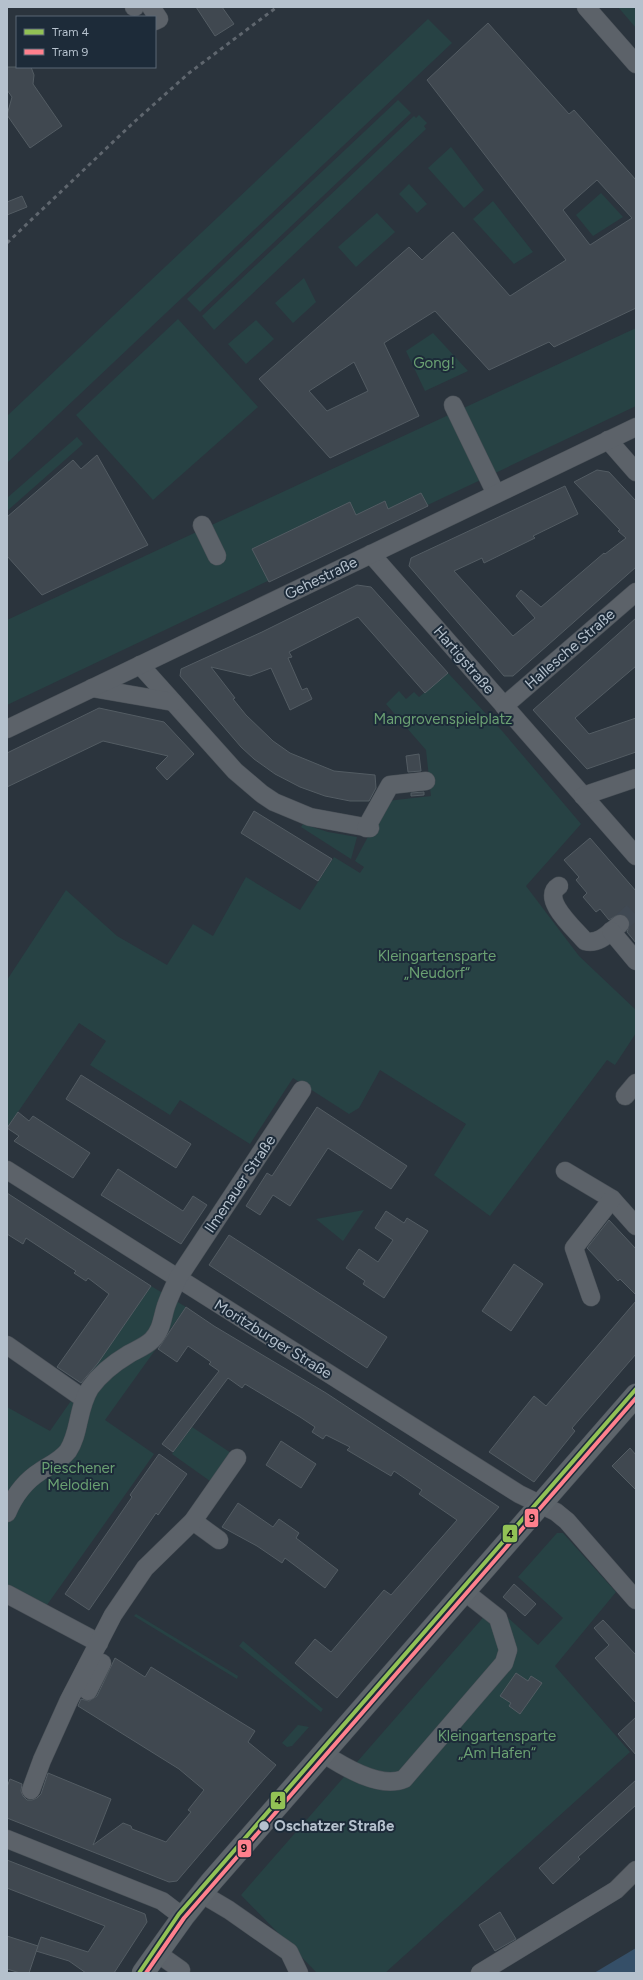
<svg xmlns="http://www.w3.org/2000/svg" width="643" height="1980" font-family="Figtree,sans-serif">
<rect width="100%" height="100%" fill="#2b343d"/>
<!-- green -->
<g fill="#274244">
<polygon points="618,7 636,7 636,28"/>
<polygon points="428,19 452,43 7,463 7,416"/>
<polygon points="398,100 411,113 200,312 187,299"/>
<polygon points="419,115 427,123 424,126 426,129 214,330 202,316 414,116 416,118"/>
<polygon points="451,147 484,190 464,208 428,168"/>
<polygon points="409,184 427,204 417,213 399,194"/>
<polygon points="601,193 623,217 593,236 576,215"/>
<polygon points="493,201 533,252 514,264 473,219"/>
<polygon points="377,213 395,232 356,267 338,247"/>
<polygon points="304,278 316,302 293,323 275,303"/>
<polygon points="178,319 258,407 153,500 76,415"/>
<polygon points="256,320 274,339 246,364 228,344"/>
<polygon points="636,328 636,406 7,705 7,620"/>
<polygon points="433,333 468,371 425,391 406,351"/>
<polygon points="77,437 83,444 7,511 7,498"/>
<polygon points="448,673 503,732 581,824 526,886 579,956 636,1010 636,1033 615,1065 607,1060 490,1216 434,1175 466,1124 380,1070 359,1108 349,1114 293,1078 250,1144 180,1100 170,1115 90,1065 106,1041 79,1023 7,1128 7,980 66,890 117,936 167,965 193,924 213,936 246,877 300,910 334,857 360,873 364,867 355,861 387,801 431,796 426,750 386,704 399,691 406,699 414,692 419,697"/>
<polygon points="303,824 328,832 357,837 351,859 301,827"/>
<polygon points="364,1210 343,1241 316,1219"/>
<polygon points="151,1286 186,1307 105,1420 154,1454 37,1619 7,1604 7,1407 50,1431"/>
<polygon points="192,1427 231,1453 210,1481 172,1454"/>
<polygon points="557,1533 563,1533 616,1592 555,1666 630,1752 385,1973 317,1973 241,1895 494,1605 538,1645 563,1618 518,1577"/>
<polygon points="136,1614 238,1676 237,1679 134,1616"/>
<polygon points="243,1641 323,1709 321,1712 239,1646"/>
<polygon points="298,1725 309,1727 292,1746 287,1747 282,1743"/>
</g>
<!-- water -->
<polygon fill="#354f68" points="636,1948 636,1973 594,1973"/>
<!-- building -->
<g fill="#404850" stroke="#535c63" fill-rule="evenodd">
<polygon points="196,7 222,7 234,24 215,36"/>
<path d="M488,23l81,91 5,-4 62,70v128l-82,39 -5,-5 -60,28 -54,-59 -51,32 35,73 -89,42 -71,-79 150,-132 13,13 31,-28 57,64 56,-36 -139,-180zM597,180l35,38 -42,27 -27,-35zM354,362l14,29 -41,20 -18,-20z"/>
<polygon points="7,67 31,67 34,75 33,84 62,126 30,148 7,115 12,97 7,90"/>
<polygon points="22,196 27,207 7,215 7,202"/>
<polygon points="97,455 148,545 42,595 7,556 7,517 73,460 81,469"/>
<polygon points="597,470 609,472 636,501 636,567 513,676 504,676 409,566 411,558 565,486 578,514 533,536 535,538 484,563 482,558 454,571 513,636 535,618 516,596 521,590 541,607 604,553 605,554 626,538 618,531 620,530 574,482"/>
<polygon points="421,493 428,506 269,582 252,549 350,502 356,515 385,501 388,509"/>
<polygon points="357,585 371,587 448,673 425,693 358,617 289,652 292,657 288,658 302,690 307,688 312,699 290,710 271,668 250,676 211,667 235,698 233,699 246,715 273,741 290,753 334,771 375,775 376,788 369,801 350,801 325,796 300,787 275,774 254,759 241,747 180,676 181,669 262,632"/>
<polygon points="636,618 636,666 575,718 589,734 636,718 636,752 587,769 533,710"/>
<polygon points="99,708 164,722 194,754 167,780 156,768 168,756 103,741 7,787 7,753"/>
<polygon points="419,754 421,771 408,772 406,756"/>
<polygon points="424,792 424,795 411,796 411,793"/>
<polygon points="254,811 332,859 318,881 241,833"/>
<polygon points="590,838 636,891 636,943 627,932 630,923 628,917 619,914 609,920 600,909 596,912 583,897 587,893 576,880 579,877 564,860"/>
<polygon points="81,1075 191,1144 176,1168 66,1099"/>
<polygon points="317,1107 407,1166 391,1189 328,1148 290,1206 273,1195 260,1215 246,1206 267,1173 272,1176"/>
<polygon points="18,1112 29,1121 33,1116 90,1153 73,1178 14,1141 19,1136 7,1128"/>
<polygon points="118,1169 183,1211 193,1196 207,1205 181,1244 101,1195"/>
<polygon points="7,1193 151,1286 98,1363 81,1383 57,1367 109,1294 88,1278 86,1281 74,1273 76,1271 26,1238 23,1244 7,1234"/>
<polygon points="386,1211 404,1223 407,1218 428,1231 384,1298 363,1284 365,1281 346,1268 359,1249 378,1262 393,1240 375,1228"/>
<polygon points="609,1220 636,1249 636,1295 620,1279 618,1281 587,1248"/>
<polygon points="229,1235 387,1337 367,1368 209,1265"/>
<polygon points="514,1264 543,1284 511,1331 482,1311"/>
<polygon points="636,1301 636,1354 572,1428 575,1431 534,1482 489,1452 534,1396 546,1406"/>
<polygon points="186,1307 214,1326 326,1393 499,1507 337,1698 295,1663 315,1639 331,1652 384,1590 391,1595 457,1520 419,1494 422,1490 394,1471 391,1476 347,1450 350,1447 326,1435 323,1439 312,1432 315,1427 300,1417 245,1384 242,1388 228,1378 173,1452 162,1444 219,1371 209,1364 211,1362 188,1346 177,1362 158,1349"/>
<polygon points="281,1441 316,1464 301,1488 266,1465"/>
<polygon points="630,1448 636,1455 636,1490 612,1466"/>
<polygon points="159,1454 187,1474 158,1515 156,1513 89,1610 65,1594 132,1497 130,1495"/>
<polygon points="238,1503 273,1527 279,1519 299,1533 296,1538 338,1570 325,1588 285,1558 282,1563 257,1546 222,1527"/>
<polygon points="514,1584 536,1604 525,1616 503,1597"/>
<polygon points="603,1620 636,1655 636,1703 595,1658 609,1645 594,1628"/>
<polygon points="115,1658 145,1677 151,1667 255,1731 248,1742 276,1765 177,1881 169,1882 7,1818 7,1787 10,1779 22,1784 21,1791 23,1796 27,1800 32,1800 37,1798 41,1794 48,1773 111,1799 93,1845 123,1823 131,1826 132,1829 166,1842 191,1812 188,1810 204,1790 179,1769 78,1706 81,1699 89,1701 97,1696"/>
<polygon points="516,1673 528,1681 531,1676 542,1683 520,1714 509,1706 511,1703 500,1696"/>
<polygon points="636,1717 636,1755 618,1734"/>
<polygon points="636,1780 636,1805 578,1857 580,1859 553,1884 539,1868"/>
<polygon points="7,1860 145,1914 147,1922 114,1973 86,1973 69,1961 36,1951 41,1937 88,1952 105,1926 7,1888"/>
<polygon points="500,1912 516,1939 495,1951 479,1925"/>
<polygon points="7,1936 38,1946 29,1973 20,1973 7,1969"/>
</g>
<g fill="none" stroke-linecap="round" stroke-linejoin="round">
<!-- minor-tunnel -->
<polyline stroke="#404953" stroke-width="18" stroke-dasharray="18 9" stroke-linecap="butt" points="620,924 636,909"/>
<defs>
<g id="minor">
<polyline points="134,7 135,7"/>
<polyline points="151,7 159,19 155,21"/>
<polyline points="586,7 636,64"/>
<polyline points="453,405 496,494"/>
<polyline points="608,440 636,472"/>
<polyline points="202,525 217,556"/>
<polyline points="371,554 636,856"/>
<polyline points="140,665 235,771 262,794 274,802 310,817 370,828"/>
<polyline points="92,688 173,702"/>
<polyline points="504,706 636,592"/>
<polyline points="7,729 636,427"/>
<polyline points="583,796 636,778"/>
<polyline points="366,828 390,785 426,781"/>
<path d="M559,886c-20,12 17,44 26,55 14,4 25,-9 35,-17"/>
<polyline points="611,931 636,961"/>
<polyline points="625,1096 636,1083"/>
<polyline points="7,1170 519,1494 556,1512 567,1521 636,1600"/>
<polyline points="565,1171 612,1199 636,1226"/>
<polyline points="591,1297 574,1248 612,1199"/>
<polyline points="7,1345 84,1399"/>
<path d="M7,1513c7,-17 18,-32 34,-42 9,-6 20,-11 27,-20 12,-18 9,-42 22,-63 10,-14 24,-25 39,-34 7,-4 17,-8 23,-14 10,-10 10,-22 14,-34 3,-9 8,-19 12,-28l124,-188"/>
<polyline points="193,1521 219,1540"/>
<polyline points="7,1594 99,1643"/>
<polyline points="88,1691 102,1663"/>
<path d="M324,1754c20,13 56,35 80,25l100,-116 4,-13 -10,-32 -33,-26"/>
<polyline points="31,1790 42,1760 69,1700 113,1615 145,1568 193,1521 237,1458"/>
<polyline points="7,1839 162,1901 183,1917"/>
<polyline points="202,1894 229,1910 289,1952 299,1973"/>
<polyline points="157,1953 181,1970"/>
<polyline points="480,1973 616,1890 636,1870"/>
</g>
<polyline id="major" points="143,1973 183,1917 211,1882 636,1395"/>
</defs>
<!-- minor casing -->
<use href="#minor" stroke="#495057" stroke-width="19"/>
<!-- major casing -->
<use href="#major" stroke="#495159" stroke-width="23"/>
<!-- minor -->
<use href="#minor" stroke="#5c6269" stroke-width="18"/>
<!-- major -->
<use href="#major" stroke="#5e656b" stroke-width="22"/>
<!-- rail -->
<polyline stroke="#5f666e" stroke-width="3" stroke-dasharray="4 4" stroke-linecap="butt" points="7,243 133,123 189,73 277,7"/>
<defs>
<polyline id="tram-1" points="139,1973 179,1914 636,1389"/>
<polyline id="tram-2" points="146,1973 184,1918 636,1398"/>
</defs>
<!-- tram-1 casing -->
<use href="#tram-1" stroke="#1d2b39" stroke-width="7"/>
<!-- tram-2 casing -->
<use href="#tram-2" stroke="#1d2b39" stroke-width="7"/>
<!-- tram-1 -->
<use href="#tram-1" stroke="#92c255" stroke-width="4"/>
<!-- tram-2 -->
<use href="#tram-2" stroke="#ff808d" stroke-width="4"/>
</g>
<!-- markers -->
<circle fill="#b5c1cd" stroke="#1d2b39" stroke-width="1.5" cx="264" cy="1826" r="5.5"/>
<g text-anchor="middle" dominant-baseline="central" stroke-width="4" stroke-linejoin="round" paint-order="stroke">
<!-- park labels -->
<g font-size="15" fill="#6aa072" stroke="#1d2b39">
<text x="434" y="363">Gong!</text>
<text x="443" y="719">Mangrovenspielplatz</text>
<text x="437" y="956">Kleingartensparte<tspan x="437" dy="17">„Neudorf“</tspan></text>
<text x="78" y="1468">Pieschener<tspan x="78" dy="17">Melodien</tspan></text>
<text x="497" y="1736">Kleingartensparte<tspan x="497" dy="17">„Am Hafen“</tspan></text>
</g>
<!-- street labels -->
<g font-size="15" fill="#b5c1cd" stroke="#1d2b39">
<text transform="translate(321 578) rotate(-26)">Gehestraße</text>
<text transform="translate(570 649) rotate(-41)">Hallesche Straße</text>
<text transform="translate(464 660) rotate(49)">Hartigstraße</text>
<text transform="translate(240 1184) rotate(-56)">Ilmenauer Straße</text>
<text transform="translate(273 1339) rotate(32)">Moritzburger Straße</text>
</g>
<!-- stop labels -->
<g font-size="15" font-weight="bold" fill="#b5c1cd" stroke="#1d2b39" text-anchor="start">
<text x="274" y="1826">Oschatzer Straße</text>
</g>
</g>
<g stroke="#1d2b39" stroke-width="1.5">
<rect x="524" y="1508" width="15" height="20" rx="4" fill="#ff808d"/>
<rect x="502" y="1524" width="16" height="19" rx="4" fill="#92c255"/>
<rect x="270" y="1791" width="16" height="19" rx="4" fill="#92c255"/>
<rect x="237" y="1839" width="15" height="19" rx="4" fill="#ff808d"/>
</g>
<g font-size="11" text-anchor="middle" font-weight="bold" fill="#111">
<text x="532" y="1522">9</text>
<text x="510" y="1538">4</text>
<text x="278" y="1804">4</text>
<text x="244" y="1852">9</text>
</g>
<!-- border -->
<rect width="643" height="1980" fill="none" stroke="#b5c1cd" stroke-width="16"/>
<!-- legend -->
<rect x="16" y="16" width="140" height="52" fill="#1d2b39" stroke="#5a6774"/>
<rect x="24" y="29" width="20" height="6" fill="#92c255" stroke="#5a6774"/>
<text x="52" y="36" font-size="12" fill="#b5c1cd">Tram 4</text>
<rect x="24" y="49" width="20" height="6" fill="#ff808d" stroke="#5a6774"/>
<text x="52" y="56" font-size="12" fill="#b5c1cd">Tram 9</text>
</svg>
